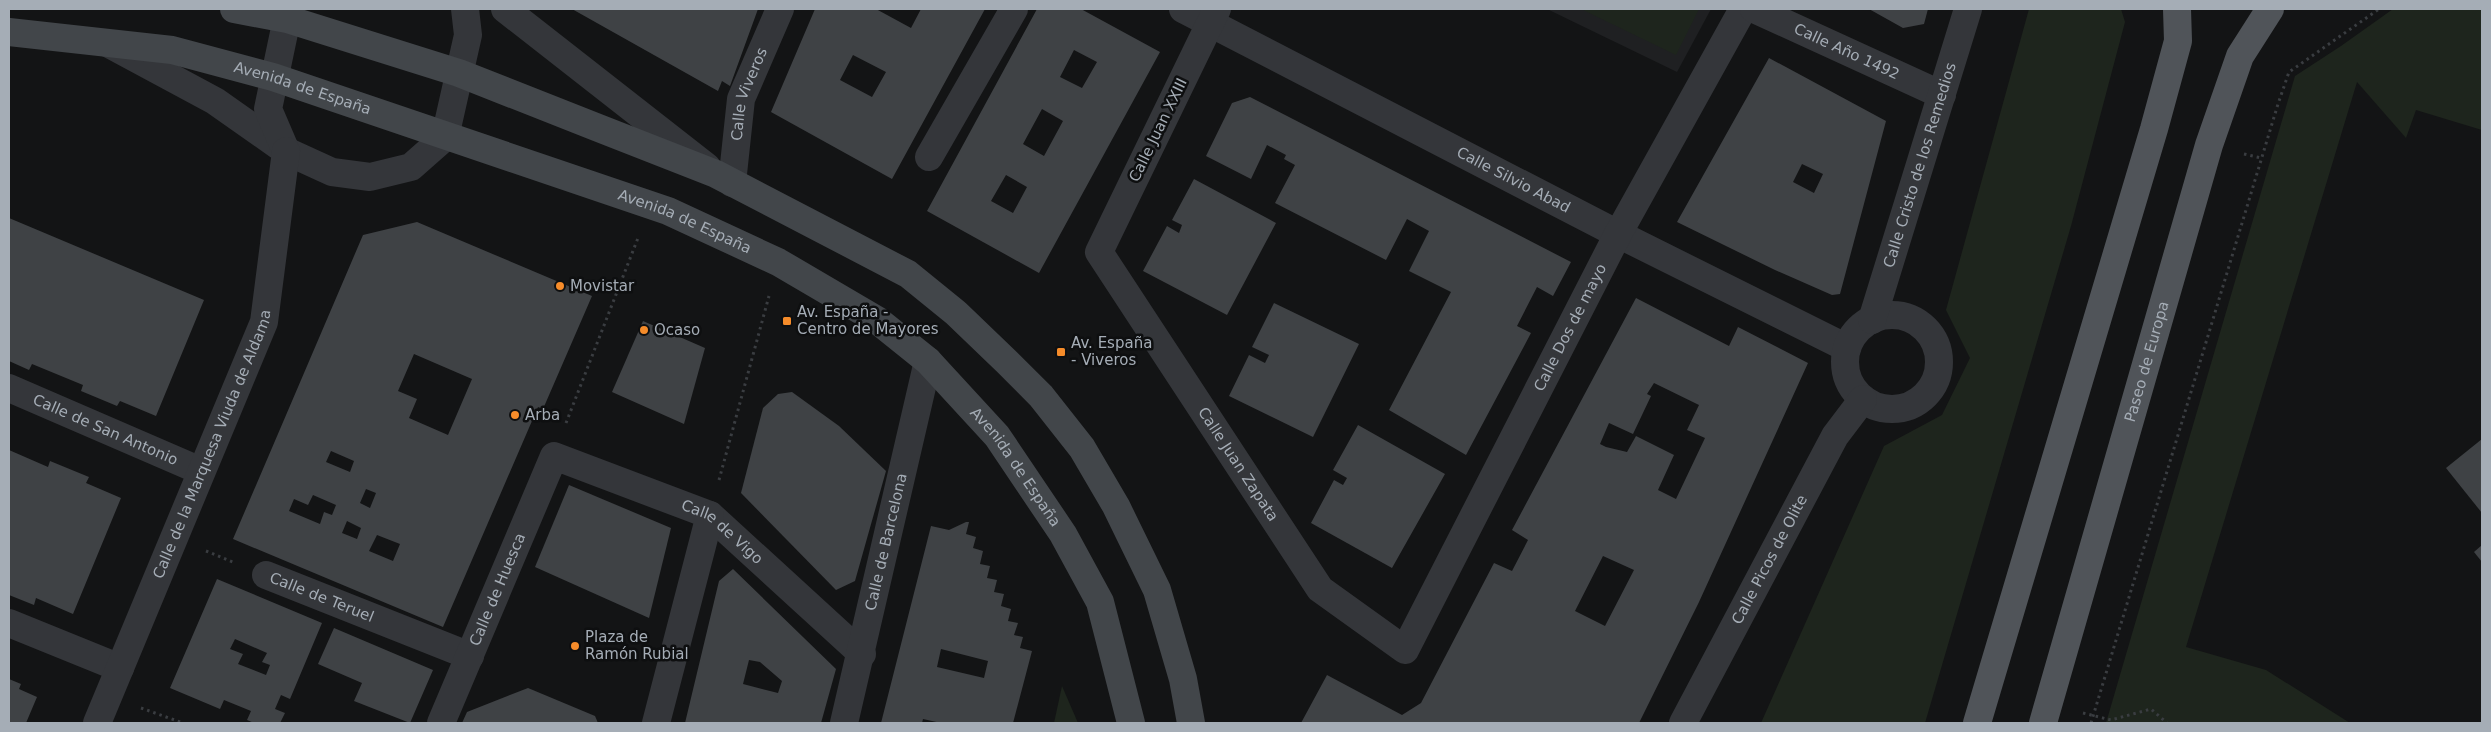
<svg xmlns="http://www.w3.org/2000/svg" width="2491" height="732" font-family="'DejaVu Sans',sans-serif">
<rect width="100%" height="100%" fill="#131415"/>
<!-- built -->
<polygon fill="#1f2022" points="1547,9 1711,9 1677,72"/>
<!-- green -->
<g fill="#1e251d">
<polygon points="1581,9 1699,9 1676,55"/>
<polygon points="2029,9 2121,9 2125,22 2071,226 1925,723 1761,723 1884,446 1942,415 1970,358 1946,310"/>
<polygon points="2393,9 2482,9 2482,130 2416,110 2406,138 2357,82 2186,647 2266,670 2350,723 2106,723 2295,76 2341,46"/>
<polygon points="1062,686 1078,723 1054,723"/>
</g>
<!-- building -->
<g fill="#3f4245" fill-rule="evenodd">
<polygon points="572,9 758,9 730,86 722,81 718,91"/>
<path d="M815,9h61l35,19 10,-19h64l-93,170 -121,-67zM853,55l33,17 -14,25 -32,-17z"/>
<path d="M1037,9h44l79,43 -121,221 -112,-62zM1074,50l23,12 -15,26 -22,-11zM1042,109l21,12 -19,35 -21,-12zM1006,175l21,12 -14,26 -22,-12z"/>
<polygon points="1869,9 1928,9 1924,24 1903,28"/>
<path d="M1769,58l117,63 -46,173 -8,1 -57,-25 -98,-48zM1802,164l21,10 -9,19 -21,-11z"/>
<polygon points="1250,97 1571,262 1553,296 1537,287 1517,326 1531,333 1466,455 1389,410 1451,292 1409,271 1429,231 1407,219 1386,260 1275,203 1295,165 1284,159 1286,155 1267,145 1251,179 1206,156 1232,103"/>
<polygon points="1194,179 1276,223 1227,315 1143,271 1167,226 1179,233 1182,225 1172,220"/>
<polygon points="9,218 204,300 156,416 120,401 117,406 81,391 83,385 32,364 29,370 9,361"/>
<path d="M417,222l175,74 -49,113 -5,-2 -95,220 -210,-88 130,-304zM414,354l58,25 -24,56 -39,-17 8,-19 -19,-8zM331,451l23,10 -4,11 -24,-10zM366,489l10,4 -6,15 -10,-5zM313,495l23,10 -4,10 -8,-3 -4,12 -31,-13 5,-12 14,6zM347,521l14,7 -4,11 -15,-6zM377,535l23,9 -7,17 -24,-10z"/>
<path d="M1636,298l93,48 9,-19 70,36 -109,239 -60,121h-338l26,-48 75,40 19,-12 73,-140 18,8 16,-31 -16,-10zM1654,383l45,22 -12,25 18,8 -29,61 -18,-9 16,-35 -38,-19 -9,16 -21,-5 -6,-3 9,-21 24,11 18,-38 -4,-2zM1603,556l31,14 -29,56 -30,-15z"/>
<polygon points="1274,303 1359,344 1313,437 1229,396 1249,355 1265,363 1269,355 1252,347"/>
<polygon points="643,321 705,348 684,424 612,392"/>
<polygon points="792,392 839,426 886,471 855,581 836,590 741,493 763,408 778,394"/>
<polygon points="1358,425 1445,474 1392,568 1311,523 1334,480 1343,485 1347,478 1333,470"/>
<polygon points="2482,439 2482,513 2446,468"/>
<polygon points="9,450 48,467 50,461 89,477 86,483 121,498 73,614 36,598 34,605 9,595"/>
<polygon points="569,485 671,528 649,618 535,567"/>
<path d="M966,522h3l-3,12 10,3 -3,11 10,3 -3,13 10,2 -3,12 10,2 -3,12 10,2 -3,12 10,3 -3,12 10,2 -4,12 9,2 -3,11 12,3 -19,72h-72l-18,-4 -1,4h-41l50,-197 18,4zM941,649l47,12 -4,17 -47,-11z"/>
<polygon points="2482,545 2482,562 2474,552"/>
<path d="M733,569l103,100 -15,54h-136l34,-142zM749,660l11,2 22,19 -4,12 -35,-9z"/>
<path d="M217,579l105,44 -32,76 -9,-4 -6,14 10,4 -5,10h-26l-7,-3 4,-9 -27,-11 -4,9 -50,-21zM235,639l32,14 -5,9 8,3 -4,10 -28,-11 5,-10 -13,-5z"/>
<polygon points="334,628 433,670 410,723 354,701 362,683 318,664"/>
<polygon points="9,679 21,684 19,689 37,697 26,723 9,723"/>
<polygon points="528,688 595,716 598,723 462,723 467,712"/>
</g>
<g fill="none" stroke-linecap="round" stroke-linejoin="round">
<!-- path -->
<g stroke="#3a3d41" stroke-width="3" stroke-dasharray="2.5 4" stroke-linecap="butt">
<polyline points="2244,154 2261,158"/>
<polyline points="566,423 638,238"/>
<polyline points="719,480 769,296"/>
<polyline points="206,551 235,563"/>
<polyline points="141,708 183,723"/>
<polyline points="2083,713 2111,720 2151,709 2167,723"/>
<polyline points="2091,723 2278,104 2289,72 2379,9"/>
</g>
<!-- street -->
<g stroke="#34363a" stroke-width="28">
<polyline points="505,9 707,167"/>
<path id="s1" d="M1183,9l435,225 229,114"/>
<path id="s2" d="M1217,9l-118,243 221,337 85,61 213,-416 125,-225"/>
<path id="s3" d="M1754,9l188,86"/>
<polyline points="109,44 215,101 286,151 332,172 370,177 411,167 445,137 468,35 465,9"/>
<polyline points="286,151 268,109 289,9"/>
<polyline points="929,157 1014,9"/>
<path id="s4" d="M732,183l9,-84 39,-90"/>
<circle cx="1892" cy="362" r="47"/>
<path id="s5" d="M1872,320l96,-311"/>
<path id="s6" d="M9,388l192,83"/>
<path id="s7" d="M266,575l204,81"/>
<polyline points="9,623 120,668"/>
<path id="s8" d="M97,723l167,-401 22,-171"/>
<path id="s9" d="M441,723l113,-267 156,59 152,139"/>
<polyline points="656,723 710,515"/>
<path id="s10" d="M844,723l84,-362"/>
<path id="s11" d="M1683,723l152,-287 28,-37"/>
</g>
<!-- secondary -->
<g stroke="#42464a" stroke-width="28">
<polyline points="234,9 287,19 459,73 596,127 716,174 908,274 956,313 1007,362 1041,396 1082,448 1116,506 1157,590 1183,679 1191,723"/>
<path id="s12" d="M9,32l163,18 101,27 395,134 110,51 99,58 51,41 69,75 66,98 37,68 31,121"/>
</g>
<!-- primary -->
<g stroke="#505459" stroke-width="28">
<polyline points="1977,723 2154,129 2178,41 2177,9"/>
<path id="s13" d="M2043,723l166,-578 31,-89 30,-47"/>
</g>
</g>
<!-- markers -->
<g fill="#f68c2a" stroke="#0e0f10" stroke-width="2">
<circle cx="560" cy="286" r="5"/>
<rect x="782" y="316" width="10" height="10" rx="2.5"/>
<circle cx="644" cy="330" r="5"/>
<rect x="1056" y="347" width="10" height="10" rx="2.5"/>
<circle cx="515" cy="415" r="5"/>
<circle cx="575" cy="646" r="5"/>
</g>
<g text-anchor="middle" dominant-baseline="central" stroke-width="5" stroke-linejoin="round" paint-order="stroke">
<!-- street labels -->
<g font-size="15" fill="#a5adb6" stroke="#0e0f10">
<text stroke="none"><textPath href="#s3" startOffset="102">Calle Año 1492</textPath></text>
<text stroke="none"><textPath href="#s12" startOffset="300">Avenida de España</textPath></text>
<text stroke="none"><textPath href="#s4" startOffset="91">Calle Viveros</textPath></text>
<text transform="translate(1158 130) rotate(-64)">Calle Juan XXIII</text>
<text stroke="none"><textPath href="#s5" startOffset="162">Calle Cristo de los Remedios</textPath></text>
<text stroke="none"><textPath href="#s1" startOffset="372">Calle Silvio Abad</textPath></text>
<text stroke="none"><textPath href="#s12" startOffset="705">Avenida de España</textPath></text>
<text stroke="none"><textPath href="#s2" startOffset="1140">Calle Dos de mayo</textPath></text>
<text stroke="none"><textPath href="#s13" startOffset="376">Paseo de Europa</textPath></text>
<text stroke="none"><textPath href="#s6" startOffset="105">Calle de San Antonio</textPath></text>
<text stroke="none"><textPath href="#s8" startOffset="302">Calle de la Marquesa Viuda de Aldama</textPath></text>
<text stroke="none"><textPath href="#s2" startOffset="524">Calle Juan Zapata</textPath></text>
<text stroke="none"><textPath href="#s12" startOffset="1125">Avenida de España</textPath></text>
<text stroke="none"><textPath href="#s9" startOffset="476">Calle de Vigo</textPath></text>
<text stroke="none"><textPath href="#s10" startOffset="186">Calle de Barcelona</textPath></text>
<text stroke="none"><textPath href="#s11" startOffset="185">Calle Picos de Olite</textPath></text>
<text stroke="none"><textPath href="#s9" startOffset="145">Calle de Huesca</textPath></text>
<text stroke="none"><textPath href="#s7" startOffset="60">Calle de Teruel</textPath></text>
</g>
<!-- poi labels -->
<g font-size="15" fill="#a5adb6" stroke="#0e0f10" text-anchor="start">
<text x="570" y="286">Movistar</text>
<text x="797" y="312">Av. España -<tspan x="797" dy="17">Centro de Mayores</tspan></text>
<text x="654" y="330">Ocaso</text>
<text x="1071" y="343">Av. España<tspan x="1071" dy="17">- Viveros</tspan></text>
<text x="525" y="415">Arba</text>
<text x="585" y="637">Plaza de<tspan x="585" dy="17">Ramón Rubial</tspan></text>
</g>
</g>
<!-- border -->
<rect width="2491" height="732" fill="none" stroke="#a5adb6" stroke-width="20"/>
</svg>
